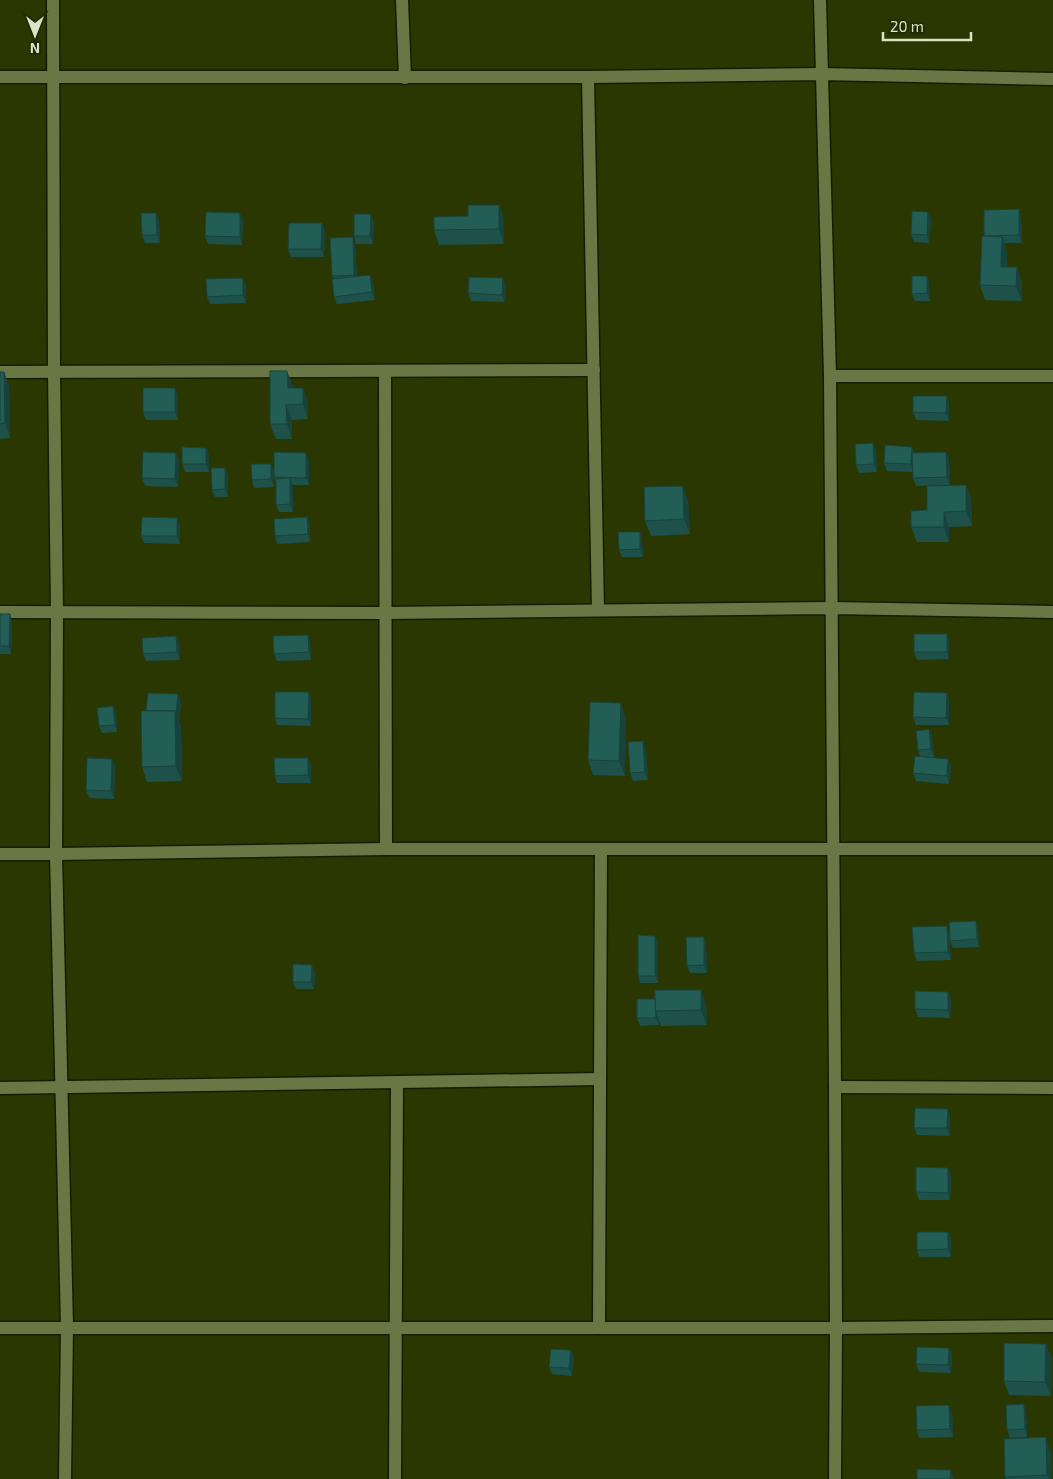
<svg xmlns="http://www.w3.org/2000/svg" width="1053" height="1479" font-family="'Exo 2',sans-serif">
<rect width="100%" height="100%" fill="#2b3701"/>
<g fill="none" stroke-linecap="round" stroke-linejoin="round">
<defs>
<g id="minor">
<polyline points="53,0 54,372 57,612 56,854 67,1327 65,1479"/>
<polyline points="402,0 405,78"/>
<polyline points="820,0 830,376 835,1087 836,1328 835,1479"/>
<polyline points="0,77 588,77 821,74 1053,79"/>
<polyline points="588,77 598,610"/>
<polyline points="385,371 386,849"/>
<polyline points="0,372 594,370"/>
<polyline points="830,376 1053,376"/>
<polyline points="0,612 385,613 831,608 1053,612"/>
<polyline points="0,854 56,854 386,849 1053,849"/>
<polyline points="835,1087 1053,1088"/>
<polyline points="0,1088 600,1079"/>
<polyline points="0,1328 836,1328 1053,1326"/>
<polyline points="599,1328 601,849"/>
<polyline points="395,1479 397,1082"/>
</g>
</defs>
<!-- minor casing -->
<use href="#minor" stroke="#161c03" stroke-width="15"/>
<!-- minor -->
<use href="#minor" stroke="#687744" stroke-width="12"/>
</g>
<!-- wall -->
<g fill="#1d5149">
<polygon points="499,205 504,220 504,244 439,245 434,230 468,216"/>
<polygon points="1019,209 1021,217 1022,243 1004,243 1007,252 1007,267 1017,267 1022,282 1022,301 985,300 980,285 984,236"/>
<polygon points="156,213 159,220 160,243 145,243 142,235"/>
<polygon points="240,213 243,221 242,245 208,244 205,236"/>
<polygon points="931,219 929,243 914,242 911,234"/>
<polygon points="374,222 373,244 356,244 354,236"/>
<polygon points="325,231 324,257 291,257 288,249"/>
<polygon points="353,237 355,245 357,277 373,283 375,300 337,304 334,297 333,279 332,276"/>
<polygon points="927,276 929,284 930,301 915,301 912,294"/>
<polygon points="246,285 246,303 210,304 207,297"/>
<polygon points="506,286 505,302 471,301 468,293"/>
<polygon points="0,372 4,372 9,387 10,438 0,439"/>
<polygon points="293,386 293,388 303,388 308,403 308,419 292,420 292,439 276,439 270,424"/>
<polygon points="178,395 178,420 146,420 143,412"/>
<polygon points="949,404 949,421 916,420 913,412"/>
<polygon points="873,443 876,451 877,472 859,473 856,465"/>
<polygon points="912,447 914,453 946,452 949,460 950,485 916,486 913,478 913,472 887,471 884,463"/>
<polygon points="206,448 209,455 209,472 185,472 182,464"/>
<polygon points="176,453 179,461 178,487 145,486 142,478"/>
<polygon points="309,460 309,485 292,485 293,512 279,512 276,505 276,484 274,477 274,487 254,488 252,480 274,471"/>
<polygon points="228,475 228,497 215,497 212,490"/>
<polygon points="966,485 971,500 972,526 949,527 949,542 917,542 911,527"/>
<polygon points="683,486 688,501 690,534 651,536 645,521"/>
<polygon points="307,517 310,525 310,542 277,544 275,536"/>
<polygon points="177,518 180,526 180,544 144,543 141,536"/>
<polygon points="640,532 642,539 643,557 622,557 619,550"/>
<polygon points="0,614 12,622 11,654 0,654"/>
<polygon points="308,635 310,642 311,660 277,661 274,654"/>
<polygon points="949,642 949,659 917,660 914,652"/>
<polygon points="179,644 180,660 146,661 143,654"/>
<polygon points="309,692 311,700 311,726 277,725 275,718"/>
<polygon points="949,701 949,725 916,725 913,717"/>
<polygon points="181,702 179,721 181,726 182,781 147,782 142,767 146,711"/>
<polygon points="113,706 116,714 117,732 102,733 99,726"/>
<polygon points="626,718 625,776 593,775 588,760"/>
<polygon points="929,729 932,737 934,757 930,757 948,759 951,766 949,784 916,781 913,773 920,756 918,750"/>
<polygon points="643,741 646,749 648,780 633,781 630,773"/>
<polygon points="112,759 115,766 114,799 89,798 86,790"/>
<polygon points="311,765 311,783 277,783 275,776"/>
<polygon points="947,926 949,934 951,960 917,961 914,953"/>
<polygon points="978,928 979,947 953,948 950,941"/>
<polygon points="704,937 706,944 707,973 690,973 687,966"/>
<polygon points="658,943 658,983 640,983 638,976"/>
<polygon points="315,972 314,989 296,989 293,982"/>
<polygon points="948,992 951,1000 950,1018 918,1017 915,1009"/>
<polygon points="655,999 706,1004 707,1025 661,1026 659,1021 659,1025 640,1026 637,1018"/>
<polygon points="950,1116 950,1136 917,1135 914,1128"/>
<polygon points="951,1175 950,1200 919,1200 916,1192"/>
<polygon points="948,1232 951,1239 951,1257 919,1257 917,1250"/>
<polygon points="949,1348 952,1355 951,1373 919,1372 916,1364"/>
<polygon points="571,1350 574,1358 572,1376 552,1374 549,1367"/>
<polygon points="1052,1359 1051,1396 1009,1395 1004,1381"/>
<polygon points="1026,1411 1027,1437 1010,1438 1007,1430"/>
<polygon points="952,1413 953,1437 919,1438 917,1430"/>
<polygon points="1051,1452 1052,1479 1006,1479 1005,1477"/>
</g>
<!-- shaded-wall -->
<g fill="#18423c">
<polygon points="499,205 504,220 504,244 499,229"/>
<polygon points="1019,209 1021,217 1022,243 1019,235"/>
<polygon points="928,212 931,219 929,243 927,235"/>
<polygon points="156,213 159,220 160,243 157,235"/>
<polygon points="240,213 243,221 242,245 240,237"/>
<polygon points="371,214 374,222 373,244 370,236"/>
<polygon points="322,223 325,231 324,257 321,249"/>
<polygon points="353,237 355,245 357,282 354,275"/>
<polygon points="1002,237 1007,252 1006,282 1001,267"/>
<polygon points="1017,267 1022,282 1022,301 1016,286"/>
<polygon points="370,275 373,283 375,300 372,292"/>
<polygon points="927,276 929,284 930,301 927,293"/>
<polygon points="243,278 246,285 246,303 243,295"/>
<polygon points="503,278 506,286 505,302 502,295"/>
<polygon points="287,371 293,386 293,403 288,388"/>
<polygon points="4,372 9,387 10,438 5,423"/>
<polygon points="175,388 178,395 178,420 175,412"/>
<polygon points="303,388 308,403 308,419 303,404"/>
<polygon points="947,396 949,404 949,421 946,413"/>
<polygon points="286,405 292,420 292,439 287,424"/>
<polygon points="873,443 876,451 877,472 874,464"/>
<polygon points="912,447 914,454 913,472 911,464"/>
<polygon points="206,448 209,455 209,472 206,464"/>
<polygon points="946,452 949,460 950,485 947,477"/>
<polygon points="176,453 179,461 178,487 175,479"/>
<polygon points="306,453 309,460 309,485 306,478"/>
<polygon points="271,464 274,471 274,487 271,479"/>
<polygon points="225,468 228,475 228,497 225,489"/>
<polygon points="290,478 293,486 293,512 290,504"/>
<polygon points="966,485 971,500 972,526 966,511"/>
<polygon points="683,486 688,501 690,534 684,519"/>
<polygon points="944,512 949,527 949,542 944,527"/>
<polygon points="307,517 310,525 310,542 308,534"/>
<polygon points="177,518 180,526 180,544 177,536"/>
<polygon points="640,532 642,539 643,557 640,549"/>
<polygon points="10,614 12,622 11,654 9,646"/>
<polygon points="947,634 949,642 949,659 947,652"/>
<polygon points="308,635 310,642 311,660 309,652"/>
<polygon points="176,636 179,644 180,660 177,652"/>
<polygon points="309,692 311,700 311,726 308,719"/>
<polygon points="947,693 949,701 949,725 946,718"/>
<polygon points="178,694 181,702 179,721 176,713"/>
<polygon points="621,703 626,718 625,776 619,761"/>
<polygon points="113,706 116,714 117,732 115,725"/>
<polygon points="175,711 181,726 182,781 176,766"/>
<polygon points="929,729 932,737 934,757 931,749"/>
<polygon points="643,741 646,749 648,780 645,772"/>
<polygon points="308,758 311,765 311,783 308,775"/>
<polygon points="112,759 115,766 114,799 111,791"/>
<polygon points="948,759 951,766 949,784 947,776"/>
<polygon points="976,921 978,928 979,947 977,939"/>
<polygon points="947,926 949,934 951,960 948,952"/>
<polygon points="655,936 658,943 658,983 655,976"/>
<polygon points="704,937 706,944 707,973 704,965"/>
<polygon points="312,965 315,972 314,989 311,982"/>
<polygon points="701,990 706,1004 707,1025 701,1010"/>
<polygon points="948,992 951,1000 950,1018 948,1010"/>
<polygon points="656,1013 659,1021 659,1025 656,1018"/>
<polygon points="948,1109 950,1116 950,1136 947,1128"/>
<polygon points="948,1168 951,1175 950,1200 948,1193"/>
<polygon points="948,1232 951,1239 951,1257 948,1249"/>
<polygon points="1046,1344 1052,1359 1051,1396 1045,1382"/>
<polygon points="949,1348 952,1355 951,1373 948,1365"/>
<polygon points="571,1350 574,1358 572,1376 569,1368"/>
<polygon points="1024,1404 1026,1411 1027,1437 1025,1429"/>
<polygon points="949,1405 952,1413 953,1437 950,1429"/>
<polygon points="1046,1437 1051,1452 1052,1479 1049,1479 1047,1475"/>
<polygon points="951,1470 954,1478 954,1479 950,1479"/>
</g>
<!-- building -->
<g fill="#225e55" stroke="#18423c">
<polygon points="468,205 499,205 499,229 434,230 434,217 468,216"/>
<polygon points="1019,209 1019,235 984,236 984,210"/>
<polygon points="912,211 928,212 927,235 911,234"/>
<polygon points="206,212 240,213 240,237 205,236"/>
<polygon points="141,213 156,213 157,235 142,235"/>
<polygon points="354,214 371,214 370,236 354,236"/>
<polygon points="289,223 322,223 321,249 288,249"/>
<polygon points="982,236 1002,237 1001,267 1017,267 1016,286 980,285"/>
<polygon points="353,237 354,275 332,276 330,238"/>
<polygon points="370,275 372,292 334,297 332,279"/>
<polygon points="912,276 927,276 927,293 912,294"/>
<polygon points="469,277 503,278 502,295 468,293"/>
<polygon points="243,278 243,295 207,297 206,279"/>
<polygon points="270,371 287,371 288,388 303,388 303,404 286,405 287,424 270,424"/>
<polygon points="0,372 4,372 5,423 0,424"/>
<rect x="143" y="388" width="32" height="24"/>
<polygon points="913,396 947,396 946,413 913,412"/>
<polygon points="873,443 874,464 856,465 855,444"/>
<polygon points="885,445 912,447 911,464 884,463"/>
<polygon points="182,447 206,448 206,464 182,464"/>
<polygon points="143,452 176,453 175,479 142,478"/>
<polygon points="274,452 306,453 306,478 274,477"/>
<polygon points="946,452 947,477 913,478 912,453"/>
<polygon points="251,464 271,464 271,479 252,480"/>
<polygon points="211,468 225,468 225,489 212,490"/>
<polygon points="290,478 290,504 276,505 276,479"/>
<polygon points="966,485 966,511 944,512 944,527 911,527 911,511 927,510 927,486"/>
<polygon points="683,486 684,519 645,521 644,487"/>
<polygon points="142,517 177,518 177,536 141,536"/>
<polygon points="307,517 308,534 275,536 274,519"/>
<polygon points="618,532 640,532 640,549 619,550"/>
<polygon points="0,614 10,614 9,646 0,646"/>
<rect x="914" y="634" width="33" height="18"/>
<polygon points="308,635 309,652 274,654 273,636"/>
<polygon points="176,636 177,652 143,654 142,638"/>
<polygon points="275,692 309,692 308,719 275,718"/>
<polygon points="914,692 947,693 946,718 913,717"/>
<polygon points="148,693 178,694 176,713 175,711 146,711"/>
<polygon points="590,702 621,703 619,761 588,760"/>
<polygon points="113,706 115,725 99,726 97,708"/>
<polygon points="141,711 175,711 176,766 142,767"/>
<polygon points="929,729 931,749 918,750 916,731"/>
<polygon points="643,741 645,772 630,773 628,742"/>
<polygon points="915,756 948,759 947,776 913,773"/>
<polygon points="87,758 112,759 111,791 86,790"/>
<polygon points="274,758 308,758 308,775 275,776"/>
<polygon points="976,921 977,939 950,941 949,922"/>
<polygon points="947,926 948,952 914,953 912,927"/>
<polygon points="638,935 655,936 655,976 638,976"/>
<polygon points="686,937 704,937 704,965 687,966"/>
<polygon points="293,964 312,965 311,982 293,982"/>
<polygon points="655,990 701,990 701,1010 655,1011"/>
<polygon points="915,991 948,992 948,1010 915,1009"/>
<polygon points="637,999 655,999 656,1018 637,1018"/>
<polygon points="915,1108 948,1109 947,1128 914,1128"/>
<polygon points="916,1167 948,1168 948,1193 916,1192"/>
<polygon points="917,1232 948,1232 948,1249 917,1250"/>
<polygon points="1004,1343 1046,1344 1045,1382 1004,1381"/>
<polygon points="917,1347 949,1348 948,1365 916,1364"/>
<polygon points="551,1349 571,1350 569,1368 549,1367"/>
<polygon points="1024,1404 1025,1429 1007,1430 1006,1405"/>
<polygon points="949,1405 950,1429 917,1430 916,1406"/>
<polygon points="1046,1437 1047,1475 1005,1477 1004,1439"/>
<polygon points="917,1469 951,1470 950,1479 917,1479"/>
</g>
<!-- north arrow -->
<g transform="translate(35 35) rotate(180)" stroke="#232b05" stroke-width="4" paint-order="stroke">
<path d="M0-4L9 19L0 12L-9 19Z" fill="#dae2c7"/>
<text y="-8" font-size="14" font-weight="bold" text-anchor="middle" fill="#dae2c7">N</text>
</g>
<!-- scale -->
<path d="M883 32v8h88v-8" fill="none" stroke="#dae2c7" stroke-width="2.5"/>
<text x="890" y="32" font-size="15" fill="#dae2c7" stroke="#232b05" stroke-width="4" paint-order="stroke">20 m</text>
</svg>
